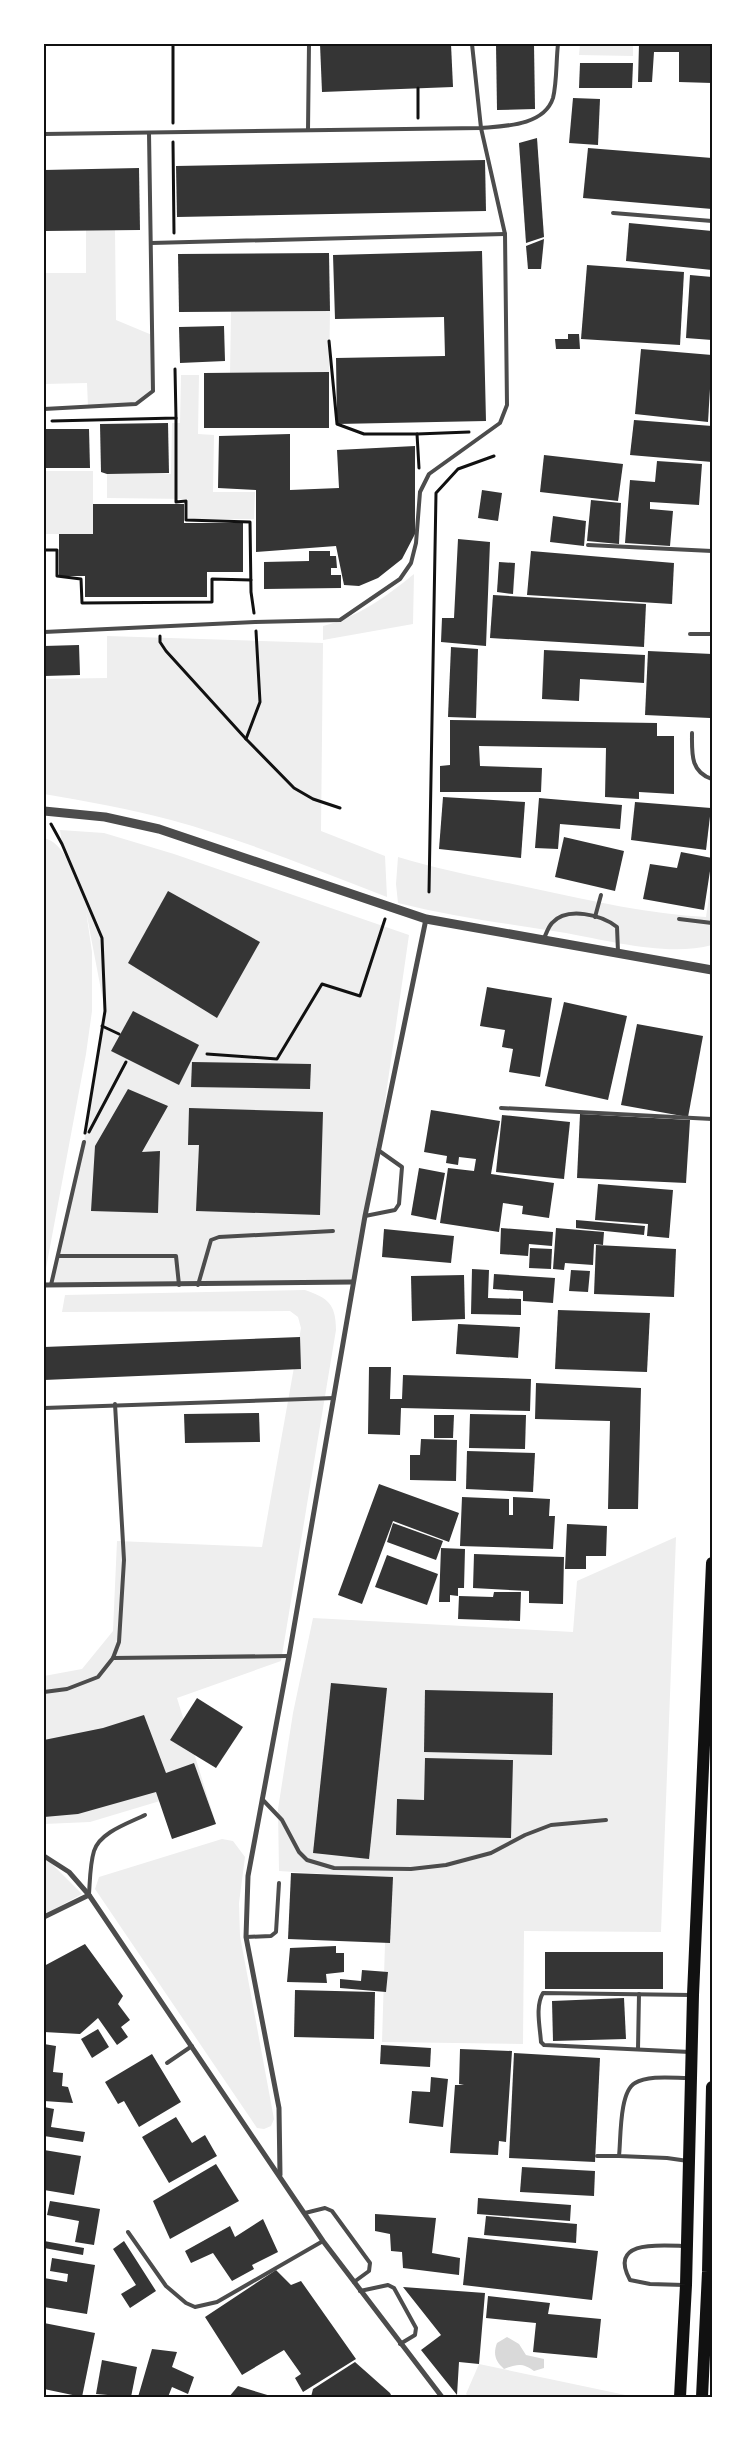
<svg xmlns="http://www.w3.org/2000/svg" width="756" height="2441" font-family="Jost,sans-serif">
<rect width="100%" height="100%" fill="#fff"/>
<!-- green -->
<g fill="#eee">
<polygon points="580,44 633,44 633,56 579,55"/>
<polygon points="86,230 115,230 116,320 152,335 153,391 136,404 88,407 87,383 44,384 44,273 86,273"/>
<polygon points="330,311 329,372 230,373 231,312"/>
<polygon points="181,375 199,375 198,434 214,435 213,492 255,492 254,519 188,519 188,499 107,498 107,474 171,474 172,423 180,423"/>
<rect x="44" y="471" width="49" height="63"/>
<path d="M414,574l-1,50 -90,16v-14c35,-9 63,-29 91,-52z"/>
<path d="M107,636l216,7 -2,188 64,25 2,41c-70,-27 -143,-57 -216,-77 -42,-11 -85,-19 -127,-26v-115l63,-1z"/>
<path d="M60,830l44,3 70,21 235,81 -31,215 -26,132 -301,3 33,-143 21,-131 -19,-100 6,41v59l-6,43 -42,225v-441c20,5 27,31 36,48l-18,-42z"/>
<path d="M398,857c45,14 92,22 138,32 56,12 113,25 170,28l6,-40v68c-43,12 -102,-4 -146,-12 -56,-9 -113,-16 -168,-30l-2,-19z"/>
<path d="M305,1290c23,8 31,14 31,40l-55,331 -104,37 39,126 -44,15 -12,-38 -70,21 -46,2v-148l38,-7 31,-38 4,-90 145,6 39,-219 -3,-11 -8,-6 -228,1 3,-17z"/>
<polygon points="676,1537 661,1932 524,1931 523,2044 382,2042 387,1878 279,1871 278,1809 293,1713 313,1618 573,1632 577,1581"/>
<polygon points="222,1839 233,1841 245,1857 239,1903 240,1936 274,2119 271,2126 264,2129 257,2128 95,1889 99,1877"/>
<polygon points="44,1860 50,1862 82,1894 44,1915"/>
<polygon points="479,2364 635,2397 469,2397 466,2394"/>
</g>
<!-- water -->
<path fill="#d9d9d9" d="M507,2337l12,7 7,11 18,4v9l-10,3c-11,-8 -17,-7 -30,-2 -9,-8 -11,-15 -7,-26z"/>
<!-- building -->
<g fill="#353535">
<polygon points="320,44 451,44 453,87 322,92"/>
<polygon points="496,44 534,44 535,109 497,110"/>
<polygon points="639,44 712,44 712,83 679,82 679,52 654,52 652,82 638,82"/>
<polygon points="580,63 633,63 632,88 579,88"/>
<polygon points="573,98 600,99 598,145 569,143"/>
<polygon points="537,138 544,237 526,243 519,143"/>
<polygon points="588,148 712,158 712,209 583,198"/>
<polygon points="485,160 486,211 177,217 176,166"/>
<polygon points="139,168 140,230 44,231 44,170"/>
<polygon points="629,223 712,231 712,270 626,261"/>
<polygon points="544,239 541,269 528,269 526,246"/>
<polygon points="482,251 486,421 337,424 336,358 445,356 444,317 335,319 333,255"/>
<polygon points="329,253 330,311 179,312 178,254"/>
<polygon points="587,265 684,272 680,345 581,339"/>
<polygon points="690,275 712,277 712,340 686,338"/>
<polygon points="224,326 225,361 180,363 179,327"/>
<polygon points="568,334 579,334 580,349 556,349 555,339 568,339"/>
<polygon points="641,349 712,355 708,422 635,414"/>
<polygon points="329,372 329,428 204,428 204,373"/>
<polygon points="634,420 712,426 712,462 630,455"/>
<polygon points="168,423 169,473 107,474 101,472 100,424"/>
<polygon points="44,429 89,429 90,468 44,468"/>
<polygon points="290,434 290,490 339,488 337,450 415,446 415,534 402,559 378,578 359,586 344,585 336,546 256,552 256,490 218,488 219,436"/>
<polygon points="544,455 623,464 618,501 540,492"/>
<polygon points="657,461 702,464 699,505 650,502 650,509 673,511 670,546 625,543 630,480 655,482"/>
<polygon points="482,490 502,493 498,521 478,518"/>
<polygon points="591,500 621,503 619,544 587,541"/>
<polygon points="93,504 184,504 184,523 243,523 243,572 207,572 207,597 85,597 85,576 59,576 59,534 93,534"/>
<polygon points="553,516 586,521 584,546 550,542"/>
<polygon points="458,539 490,542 486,646 441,642 442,618 454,618"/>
<polygon points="309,551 330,551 330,556 336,556 337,568 331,568 331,575 341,575 341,588 264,589 264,562 309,561"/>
<polygon points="531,551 674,563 672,604 527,595"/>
<polygon points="499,562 515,563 513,594 497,592"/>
<polygon points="493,595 646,604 644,647 490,638"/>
<polygon points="79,645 80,675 44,676 44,646"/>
<polygon points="451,647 478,649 476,718 448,717"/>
<polygon points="544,650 645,655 644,683 580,679 579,701 542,699"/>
<polygon points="648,651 712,654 710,718 645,715"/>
<polygon points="450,720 657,723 657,736 674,736 674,794 639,792 639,799 605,797 606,748 479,746 480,766 542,768 541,792 440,792 440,766 450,765"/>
<polygon points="443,797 525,802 521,858 439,849"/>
<polygon points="539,798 622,805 620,829 560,824 558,849 535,848"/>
<polygon points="635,802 711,808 706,850 631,840"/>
<polygon points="564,837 624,851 615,891 555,877"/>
<polygon points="681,852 712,858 704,910 643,899 650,864 677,868"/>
<polygon points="168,891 260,942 217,1018 128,963"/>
<polygon points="487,987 552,998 540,1077 509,1072 513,1049 502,1047 505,1030 480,1026"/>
<polygon points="564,1002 627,1016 608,1100 545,1086"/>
<polygon points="133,1011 199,1045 179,1085 111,1051"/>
<polygon points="637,1024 703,1036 688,1117 621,1105"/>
<polygon points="192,1062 311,1064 310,1089 191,1087"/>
<polygon points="128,1089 168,1106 142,1152 160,1151 158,1213 91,1211 95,1146"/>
<polygon points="189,1108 323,1112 320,1215 196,1211 199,1145 188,1145"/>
<polygon points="431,1110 500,1121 491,1174 554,1183 549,1218 522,1214 523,1206 503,1203 499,1232 440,1223 448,1168 474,1171 476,1159 459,1157 458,1165 446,1163 447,1156 424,1152"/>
<polygon points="580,1114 690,1120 686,1183 577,1178"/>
<polygon points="502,1115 570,1122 564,1179 496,1172"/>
<polygon points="419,1168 445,1173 436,1220 411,1215"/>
<polygon points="598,1184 673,1190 669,1238 647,1236 648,1224 595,1220"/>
<polygon points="576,1220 645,1226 644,1235 576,1228"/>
<polygon points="501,1228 553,1232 552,1246 529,1244 528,1256 500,1254"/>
<polygon points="556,1228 604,1232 603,1245 594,1244 593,1265 565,1263 564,1270 553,1269"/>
<polygon points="384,1229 454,1236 451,1263 382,1257"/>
<polygon points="596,1245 676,1249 674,1297 594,1294"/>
<polygon points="530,1248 552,1249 551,1269 529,1268"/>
<polygon points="472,1269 489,1270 488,1298 521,1299 521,1315 471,1314"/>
<polygon points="571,1270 590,1271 588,1292 569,1291"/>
<polygon points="494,1274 555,1278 553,1303 523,1301 523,1291 493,1289"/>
<polygon points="464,1275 465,1319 412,1321 411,1276"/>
<polygon points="558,1310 650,1313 647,1372 555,1369"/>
<polygon points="458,1324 520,1327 518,1358 456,1354"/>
<polygon points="300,1337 301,1369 44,1380 44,1347"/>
<polygon points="369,1367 391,1367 390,1399 402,1399 403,1375 531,1379 530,1411 401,1408 400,1435 368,1434"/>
<polygon points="536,1383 641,1388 638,1509 608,1509 610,1421 535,1419"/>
<polygon points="259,1413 260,1442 185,1443 184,1414"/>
<polygon points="470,1414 526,1415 525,1449 469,1448"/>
<polygon points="434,1415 454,1415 453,1438 434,1438"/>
<polygon points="421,1439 457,1440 456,1481 410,1480 410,1455 420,1455"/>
<polygon points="467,1451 535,1453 533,1492 466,1489"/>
<polygon points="379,1484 459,1513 449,1542 393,1521 362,1604 338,1595"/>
<polygon points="462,1497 509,1499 509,1515 513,1515 513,1497 550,1499 549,1516 555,1516 553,1549 460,1546"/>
<polygon points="393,1523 443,1541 436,1560 387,1542"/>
<polygon points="567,1524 607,1526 606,1556 586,1556 586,1569 565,1569"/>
<polygon points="441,1548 465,1549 464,1588 458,1588 458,1596 450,1595 450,1602 439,1602"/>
<polygon points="474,1554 564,1557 563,1604 529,1603 529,1591 473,1588"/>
<polygon points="387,1555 438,1574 427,1605 375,1587"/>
<polygon points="494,1592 521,1592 520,1621 458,1619 459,1596 493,1597"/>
<polygon points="331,1683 387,1688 369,1859 313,1853"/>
<polygon points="425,1690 553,1693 552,1755 424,1752"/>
<polygon points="197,1698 243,1727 216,1768 170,1740"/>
<polygon points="144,1715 166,1773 194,1763 216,1824 172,1839 156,1792 78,1814 44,1817 44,1740 103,1728"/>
<polygon points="425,1758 513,1760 511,1838 396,1835 397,1799 424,1800"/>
<polygon points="291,1873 393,1877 390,1943 288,1939"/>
<polygon points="85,1944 123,1996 118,2004 130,2020 121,2027 128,2037 117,2045 98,2018 80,2034 44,2032 44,1966"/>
<polygon points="336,1946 336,1953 344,1953 344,1972 326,1974 327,1983 287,1982 290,1948"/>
<rect x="545" y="1952" width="118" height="37"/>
<polygon points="362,1970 388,1972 386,1992 340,1988 340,1979 361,1981"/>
<polygon points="295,1990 375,1992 374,2039 294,2037"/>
<polygon points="624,1998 626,2039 553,2041 552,2001"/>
<polygon points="98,2029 109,2047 92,2058 81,2039"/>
<polygon points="44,2044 56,2046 53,2072 63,2073 62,2086 68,2087 73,2103 44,2101"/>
<polygon points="381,2045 431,2048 430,2067 380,2064"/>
<polygon points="460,2049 512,2051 506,2142 499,2141 498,2155 450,2153 455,2085 464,2085 459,2084"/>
<polygon points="514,2053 600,2058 595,2162 509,2158"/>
<polygon points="152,2054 181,2102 139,2127 124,2101 118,2104 105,2082"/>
<polygon points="431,2077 448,2079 443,2127 409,2123 412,2091 430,2092"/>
<polygon points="44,2107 54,2109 51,2127 85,2132 83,2142 44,2136"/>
<polygon points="176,2117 192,2143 205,2135 217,2156 169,2183 142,2137"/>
<polygon points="44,2150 81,2156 74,2195 44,2190"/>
<polygon points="216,2164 239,2201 170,2239 153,2201"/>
<polygon points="522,2167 595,2171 594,2196 520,2192"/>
<polygon points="478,2198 571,2205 570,2221 477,2214"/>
<polygon points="50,2201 100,2209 94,2245 75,2242 79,2221 47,2215"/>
<polygon points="375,2214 436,2218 432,2253 460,2258 459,2275 403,2268 402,2252 391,2251 390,2234 375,2231"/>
<polygon points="486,2216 577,2224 576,2243 484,2235"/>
<polygon points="263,2219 278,2252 252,2265 254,2269 232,2281 213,2253 191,2263 185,2251 230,2226 235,2237"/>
<polygon points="468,2237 598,2251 592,2300 463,2285"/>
<polygon points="44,2241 84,2248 83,2255 44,2248"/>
<polygon points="124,2241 156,2291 130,2308 121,2294 136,2285 113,2249"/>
<polygon points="52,2258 95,2265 87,2314 44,2307 44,2278 67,2282 68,2274 50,2271"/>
<polygon points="276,2270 291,2285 301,2281 356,2359 303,2392 295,2378 301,2374 284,2350 242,2375 205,2317"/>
<polygon points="403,2287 485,2293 479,2364 459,2362 457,2395 421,2350 441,2335"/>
<polygon points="488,2296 550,2303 548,2314 601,2319 597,2358 533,2352 536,2323 486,2318"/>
<polygon points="44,2323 95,2333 82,2397 44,2389"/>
<polygon points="152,2349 177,2352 172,2367 194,2377 188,2394 172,2387 168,2397 138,2397"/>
<polygon points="102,2360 137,2367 131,2397 96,2394"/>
<polygon points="355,2362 390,2393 392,2397 311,2397 313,2389"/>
<polygon points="238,2386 274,2397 229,2397"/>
</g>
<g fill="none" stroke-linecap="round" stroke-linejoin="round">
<!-- path -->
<g stroke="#111" stroke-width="3">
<polyline points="173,44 173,123"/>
<polyline points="418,88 418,118"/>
<polyline points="173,142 174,233"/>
<polyline points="329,341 337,424 364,434 417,434 419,468"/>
<polyline points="176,418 176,502 186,501 186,520 250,522 251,592 254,613"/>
<polyline points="52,421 176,418 175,369"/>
<polyline points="417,434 469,432"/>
<polyline points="44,550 57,550 57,576 81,579 82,603 212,602 212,579 251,580"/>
<polyline points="160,636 160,642 166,651 246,739 294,788 313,799 340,808"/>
<polyline points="246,739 260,702 256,631"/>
<polyline points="51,824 62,844 102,938 105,1011 85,1133"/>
<polyline points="429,892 436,493 458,469 494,456"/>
<polyline points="102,1026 119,1034"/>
<polyline points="207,1054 277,1059 322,984 360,996 385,919"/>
<polyline points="89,1132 126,1062"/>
</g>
<!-- service -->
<g stroke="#4c4c4c" stroke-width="4">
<polyline points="308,130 309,44"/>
<path d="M44,134l437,-6c23,-2 63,-2 72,-30 4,-16 3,-37 5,-54"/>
<polyline points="613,213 712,221"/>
<polyline points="151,243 505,234"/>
<polyline points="44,409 136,404 153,391 149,133"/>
<polyline points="588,545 712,551"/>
<polyline points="44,632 255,622 340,620 400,579 411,563 416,543 420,492 429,474 500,423 507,405 505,234 481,128 472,44"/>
<polyline points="690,634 712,634"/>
<path d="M692,733c0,20 -2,39 20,46"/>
<polyline points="595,917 601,895"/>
<polyline points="679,919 712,923"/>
<path d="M543,940c3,-5 5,-13 9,-17 15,-17 50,-8 65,4l1,25"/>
<polyline points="501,1108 712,1119"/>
<polyline points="365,1216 395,1210 399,1204 402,1167 378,1150"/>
<polyline points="59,1256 176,1256 179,1285"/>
<polyline points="51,1285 84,1142"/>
<polyline points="198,1285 211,1240 219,1237 333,1231"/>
<polyline points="44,1408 334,1398"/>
<polyline points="113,1658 289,1656"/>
<polyline points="44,1692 67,1689 98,1677 113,1658 119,1642 124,1560 115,1404"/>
<polyline points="262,1799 282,1820 299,1852 307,1860 334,1868 411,1869 446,1865 491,1853 525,1835 551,1825 606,1820"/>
<path d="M89,1894c1,-14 1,-30 5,-43 6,-19 35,-28 51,-36"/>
<polyline points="246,1937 271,1936 276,1932 279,1883"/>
<polyline points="638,2049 639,1994"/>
<path d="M690,2052l-146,-7 -3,-3c-1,-15 -6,-36 2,-49l148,2"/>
<polyline points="167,2063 192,2046"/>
<polyline points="597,2156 619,2156"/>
<path d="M688,2161l-21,-3 -48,-2c2,-17 0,-64 16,-73 13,-8 38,-5 53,-5"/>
<polyline points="305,2213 325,2208 332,2211 370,2263 369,2271 354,2282"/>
<polyline points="128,2232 166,2286 186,2303 195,2307 217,2302 323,2241"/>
<path d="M684,2285l-34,-1 -20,-4c-22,-40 29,-35 54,-34"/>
<polyline points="360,2291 388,2285 394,2288 416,2328 415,2335 400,2344"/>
</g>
<!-- minor -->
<g stroke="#4c4c4c" stroke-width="5">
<polyline points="44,1285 352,1282"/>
<polyline points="44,1856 69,1872 89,1895 323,2241 442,2397"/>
<polyline points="44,1917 89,1895"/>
<polyline points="280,2175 279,2108 246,1937 248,1876 289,1656 365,1216 426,919"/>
</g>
<!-- tertiary -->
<polyline stroke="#4c4c4c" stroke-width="9" points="44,811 105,817 159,829 426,919 712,970"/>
<!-- primary -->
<g stroke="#111" stroke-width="12">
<polyline points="680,2397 686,2285 693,1995 712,1563"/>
<polyline points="702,2397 708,2272 712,2087"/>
</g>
</g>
<!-- border -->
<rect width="756" height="2441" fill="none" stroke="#ffffff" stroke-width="90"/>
<rect x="45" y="45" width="666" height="2351" fill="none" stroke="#111" stroke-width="2"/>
</svg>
